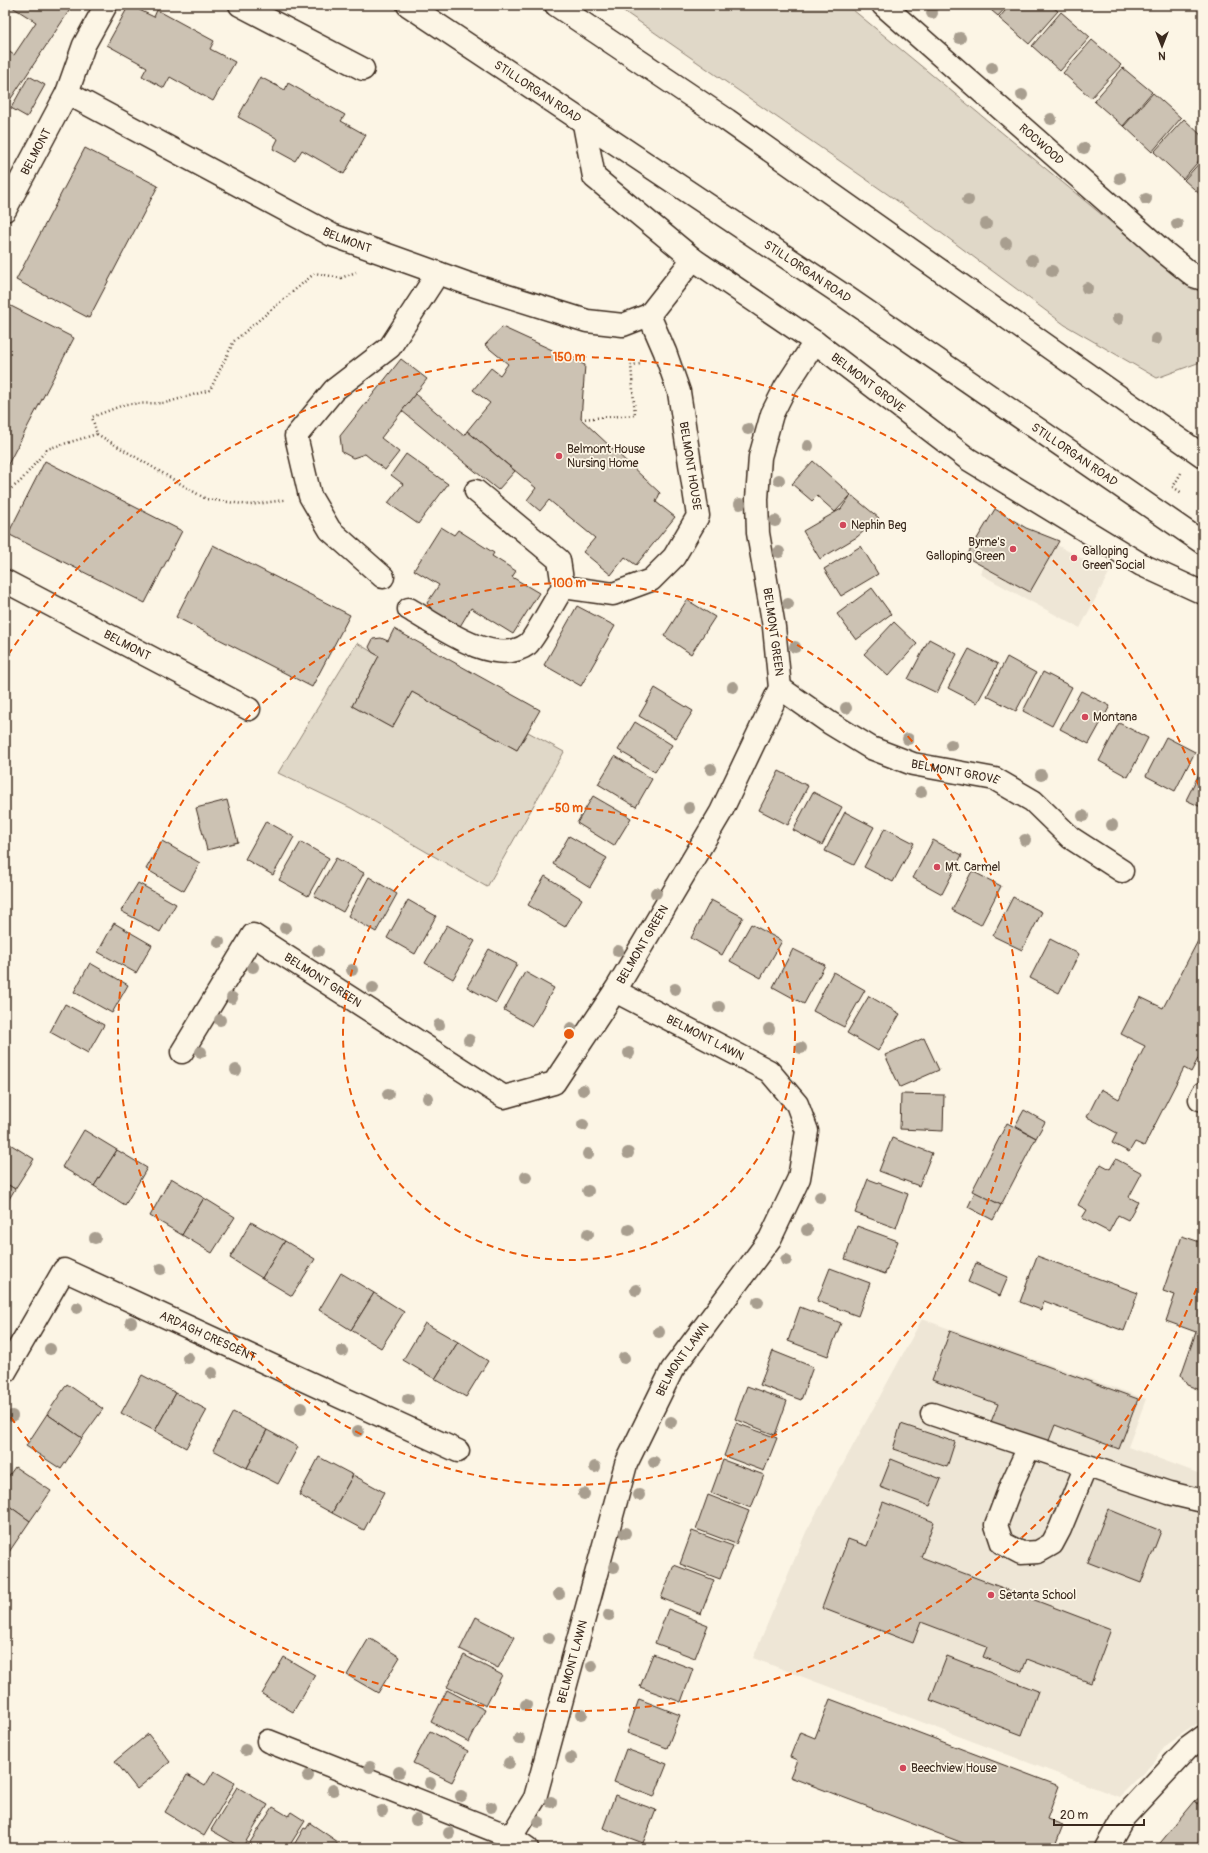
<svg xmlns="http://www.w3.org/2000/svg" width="1208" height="1853" font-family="Pangolin,sans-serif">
<rect width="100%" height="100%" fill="#fcf5e5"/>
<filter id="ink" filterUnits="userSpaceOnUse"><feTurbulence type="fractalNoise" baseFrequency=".025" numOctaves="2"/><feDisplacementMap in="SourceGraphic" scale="8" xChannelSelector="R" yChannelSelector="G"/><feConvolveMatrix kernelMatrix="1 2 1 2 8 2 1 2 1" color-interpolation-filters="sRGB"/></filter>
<g filter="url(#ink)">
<!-- built -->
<g fill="#eee6d6">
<polygon points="1008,519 1109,573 1080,628 980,574"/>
<polygon points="922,1319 1146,1399 1128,1447 1203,1475 1203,1720 1167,1744 1152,1764 1119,1797 753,1658 806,1532"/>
</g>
<!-- green -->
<g fill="#e0d8c8" stroke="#8e8173">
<polygon points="615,5 847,5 1192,289 1203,291 1203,361 1157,378 1065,325 909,209"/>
<polygon points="357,643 379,656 352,706 392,728 412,692 517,750 528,732 564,752 487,887 351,808 278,773"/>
</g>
<!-- building -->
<g fill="#ccc2b3" stroke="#3b2a1e">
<polygon points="9,5 73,5 6,106 5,49 14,55 36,22"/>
<polygon points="129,5 154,17 157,10 214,41 210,49 235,62 213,101 170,77 164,88 142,76 147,67 107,45"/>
<polygon points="985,5 1008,5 998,16"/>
<polygon points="1010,5 1050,5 1058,11 1029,44 999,18"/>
<polygon points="1061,12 1090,37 1060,71 1032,46"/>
<polygon points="1092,40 1121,65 1091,98 1063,73"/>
<polygon points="1123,68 1152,92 1123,126 1094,101"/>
<polygon points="29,76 45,85 27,117 11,108"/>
<polygon points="260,77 285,90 288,83 345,115 341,121 366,135 344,174 302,150 295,161 273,149 278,139 238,117"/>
<polygon points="1153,93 1181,118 1152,152 1124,126"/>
<polygon points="1184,119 1203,137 1203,156 1183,179 1154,152"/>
<polygon points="85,148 158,186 89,318 16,280"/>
<polygon points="1203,159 1203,197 1184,180"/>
<polygon points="5,303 74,338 5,470"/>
<polygon points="502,327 585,365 581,419 660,493 656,502 675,517 636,565 625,557 611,575 583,552 595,538 549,500 540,511 527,500 536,488 467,431 490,403 473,390 491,368 500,375 508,364 485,345"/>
<polygon points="401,359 427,379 381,438 399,452 385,470 365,454 353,458 342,452 340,436"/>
<polygon points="415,394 464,436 467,431 515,471 498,490 402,411"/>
<polygon points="406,454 448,484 418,524 388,503 403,484 391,475"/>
<polygon points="45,461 182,531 145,603 8,534"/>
<polygon points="813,461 851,495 835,512 817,496 812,501 792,484"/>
<polygon points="851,495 879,518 857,537 820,559 803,531 841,509"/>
<polygon points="995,509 1026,528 1059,541 1030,592 966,557"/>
<polygon points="441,527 454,535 458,530 494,553 492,556 516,571 512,577 539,593 513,634 471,608 459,628 434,612 427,603 439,585 414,570"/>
<polygon points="213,545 350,615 312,687 176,617"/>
<polygon points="861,546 878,574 841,596 824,569"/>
<polygon points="872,588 891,614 856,640 837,614"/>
<polygon points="687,600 715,617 691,654 664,636"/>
<polygon points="577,606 615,626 581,686 544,665"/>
<polygon points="894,622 917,644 888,676 864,654"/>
<polygon points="394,629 540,710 517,750 412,692 392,728 352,706 379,656 372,652 369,647 373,639 381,638 388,641"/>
<polygon points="929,639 957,654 937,693 908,679"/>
<polygon points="969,649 998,664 977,703 948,688"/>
<polygon points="1007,657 1036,673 1016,711 987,696"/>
<polygon points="1043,672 1072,687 1052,726 1023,711"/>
<polygon points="655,688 693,711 676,738 639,716"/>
<polygon points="1081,691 1110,706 1089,744 1060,729"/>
<polygon points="635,722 672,745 655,772 618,750"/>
<polygon points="1119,723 1148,738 1128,777 1099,761"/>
<polygon points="1166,737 1195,752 1175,791 1146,776"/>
<polygon points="615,756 652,779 636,807 598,784"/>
<polygon points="1203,766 1203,808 1186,800"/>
<polygon points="779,771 808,786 788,825 759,810"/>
<polygon points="813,792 842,807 822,845 793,830"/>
<polygon points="593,796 631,818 614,846 577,823"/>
<polygon points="227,800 238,842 207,850 196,808"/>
<polygon points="845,812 874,827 854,865 825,851"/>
<polygon points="266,821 294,837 273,875 245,859"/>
<polygon points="885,828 914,843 893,882 864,867"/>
<polygon points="569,836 607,858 590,887 553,864"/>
<polygon points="933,840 962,855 942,894 913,878"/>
<polygon points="162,841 200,863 184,891 146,869"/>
<polygon points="301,842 329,858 308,896 279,880"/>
<polygon points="336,858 364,873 343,912 314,896"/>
<polygon points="972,871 1001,886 981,925 952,910"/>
<polygon points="545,876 582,899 565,927 528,905"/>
<polygon points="369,877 397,894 376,932 348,916"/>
<polygon points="138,883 176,904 160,932 121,911"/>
<polygon points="1013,897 1042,912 1022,950 993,936"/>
<polygon points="408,900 436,916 415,954 387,938"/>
<polygon points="711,900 743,917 722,955 691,938"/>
<polygon points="114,923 152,945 136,973 98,952"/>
<polygon points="751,924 782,941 761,978 730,961"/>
<polygon points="447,925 475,941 453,979 425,963"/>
<polygon points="1201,935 1203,936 1203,1049 1191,1072 1184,1068 1144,1146 1135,1142 1129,1152 1112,1143 1117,1133 1087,1117 1101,1089 1119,1099 1145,1046 1121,1034 1140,997 1163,1008"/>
<polygon points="1050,939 1079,954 1059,993 1030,978"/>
<polygon points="489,949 517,964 496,1003 467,987"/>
<polygon points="793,949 825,965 804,1004 773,987"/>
<polygon points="90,963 128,985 112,1013 74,992"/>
<polygon points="525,972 554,988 532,1026 504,1010"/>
<polygon points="833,972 865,990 844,1027 813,1011"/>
<polygon points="869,996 900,1014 878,1051 847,1033"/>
<polygon points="65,1004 104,1025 88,1053 50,1032"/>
<polygon points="924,1038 939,1070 900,1087 885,1055"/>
<polygon points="901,1094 944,1095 943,1131 900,1129"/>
<polygon points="1024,1110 1045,1122 1036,1138 1015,1126"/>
<polygon points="1007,1123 1036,1138 1001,1205 972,1191"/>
<polygon points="84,1130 117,1150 94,1186 62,1167"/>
<polygon points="892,1138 932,1153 919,1186 879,1171"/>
<polygon points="5,1141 34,1159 15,1189 5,1183"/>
<polygon points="117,1150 147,1168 125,1205 94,1186"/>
<polygon points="1116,1159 1142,1173 1129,1197 1138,1202 1128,1220 1118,1215 1109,1232 1082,1218 1087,1210 1078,1205 1101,1164 1110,1169"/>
<polygon points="171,1178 204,1198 182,1235 150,1216"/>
<polygon points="868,1179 908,1194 896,1228 855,1213"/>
<polygon points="5,1183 15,1189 5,1206"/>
<polygon points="975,1192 1001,1205 993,1220 968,1207"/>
<polygon points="204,1198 235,1217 212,1253 182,1235"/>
<polygon points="251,1222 285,1241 262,1278 230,1258"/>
<polygon points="857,1226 898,1241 885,1274 845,1259"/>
<polygon points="1182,1236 1203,1243 1203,1389 1200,1390 1187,1385 1181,1375 1196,1332 1166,1321 1175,1295 1163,1291"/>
<polygon points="285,1241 315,1259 292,1296 262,1278"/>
<polygon points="1037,1256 1138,1293 1124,1331 1044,1301 1041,1310 1020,1302"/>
<polygon points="976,1263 1008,1277 1000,1296 968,1282"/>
<polygon points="830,1268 870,1283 858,1316 817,1301"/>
<polygon points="341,1273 374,1293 351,1330 319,1310"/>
<polygon points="374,1293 404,1312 381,1348 351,1330"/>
<polygon points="800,1307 841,1323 828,1356 788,1341"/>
<polygon points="425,1323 458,1342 435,1379 403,1360"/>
<polygon points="950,1331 1138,1399 1119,1449 1055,1425 1048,1443 991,1422 998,1404 932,1380"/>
<polygon points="458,1342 488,1361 466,1397 435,1379"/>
<polygon points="773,1351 813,1367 801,1400 760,1385"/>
<polygon points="142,1375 176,1393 155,1431 121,1413"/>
<polygon points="67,1384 103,1409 82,1438 47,1414"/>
<polygon points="747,1386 787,1401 775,1435 735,1419"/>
<polygon points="176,1393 207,1410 186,1448 155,1431"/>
<polygon points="233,1412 267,1430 247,1468 213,1450"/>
<polygon points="47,1414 82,1438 61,1469 26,1446"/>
<polygon points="736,1423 777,1438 764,1471 724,1456"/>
<polygon points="901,1424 955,1442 947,1467 893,1449"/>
<polygon points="267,1430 298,1447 278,1484 247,1468"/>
<polygon points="319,1457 353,1475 332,1513 299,1495"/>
<polygon points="891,1459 941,1479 930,1506 880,1487"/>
<polygon points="723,1460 764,1475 751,1508 711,1493"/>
<polygon points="15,1467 51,1491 30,1521 5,1503 5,1481"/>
<polygon points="353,1475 384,1492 364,1530 332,1513"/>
<polygon points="708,1495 749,1511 736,1544 696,1529"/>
<polygon points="883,1502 934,1522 921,1557 1111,1629 1091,1683 1027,1659 1022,1672 983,1657 987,1647 921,1622 913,1643 822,1608 848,1539 867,1546"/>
<polygon points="5,1503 30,1521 9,1552 5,1549"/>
<polygon points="1108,1509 1161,1531 1141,1583 1087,1562"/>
<polygon points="692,1531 733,1546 720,1579 680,1564"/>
<polygon points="674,1565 714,1580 701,1614 661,1598"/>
<polygon points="668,1609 708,1625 695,1658 655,1643"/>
<polygon points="476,1617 515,1637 498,1668 460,1649"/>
<polygon points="369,1638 400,1657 378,1693 347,1675"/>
<polygon points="653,1654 693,1669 681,1702 640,1687"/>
<polygon points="464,1655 502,1675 486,1706 447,1687"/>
<polygon points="947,1656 1038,1691 1022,1735 930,1700"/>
<polygon points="284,1657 315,1675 293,1712 262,1694"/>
<polygon points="447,1690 485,1710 469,1742 431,1722"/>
<polygon points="639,1699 680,1715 667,1748 627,1733"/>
<polygon points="830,1699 1059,1786 1047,1819 1063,1825 1054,1848 976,1848 790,1777 797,1760 790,1757 800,1732 815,1738"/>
<polygon points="430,1731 468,1751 452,1782 413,1763"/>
<polygon points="148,1734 170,1762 137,1789 115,1761"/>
<polygon points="626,1749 667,1764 654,1797 614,1782"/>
<polygon points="214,1771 235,1783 204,1836 165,1812 187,1775 205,1786"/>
<polygon points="237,1787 268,1805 242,1848 211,1830"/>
<polygon points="615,1795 656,1810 643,1843 603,1828"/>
<polygon points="1203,1795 1203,1808 1195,1801"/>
<polygon points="1195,1801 1203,1808 1203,1848 1156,1848"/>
<polygon points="273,1807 288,1816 291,1812 305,1821 288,1848 249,1848 247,1847"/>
<polygon points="310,1823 338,1842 334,1848 292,1848 304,1828 306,1829"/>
</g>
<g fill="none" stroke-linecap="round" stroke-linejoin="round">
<defs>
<g id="minor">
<polyline points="240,5 363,69"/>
<path id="s1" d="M883,5l281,247 30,24 9,3"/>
<polyline points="67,93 84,45 106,5"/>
<path id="s2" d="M584,124l10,53 99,82 122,83 153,117 174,106 61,28"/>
<path id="s3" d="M5,210l62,-117 265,142 137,49 118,37 36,4 26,-10"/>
<polyline points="476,491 559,560 563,587"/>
<polyline points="383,577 330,530 310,496 296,436 334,390 390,347 438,273"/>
<path id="s4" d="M5,581l244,128"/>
<path d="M409,609c29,17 86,60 119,35 6,-5 29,-47 35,-57l50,7 38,-14 23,-23 24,-41 -19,-124 -14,-40 -16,-37 44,-56"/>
<path id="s5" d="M780,688l50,35 41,25 42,16 82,15 38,22 38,37 51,33"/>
<path id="s6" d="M182,1052l71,-117 251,162 50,-14 61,-92 106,-179 59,-124 -6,-61 -16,-94 -1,-34 3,-42 12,-43 13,-26 30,-46"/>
<polyline points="1203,1093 1200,1099 1203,1100"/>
<path id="s7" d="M5,1372l59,-102 394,181"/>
<polyline points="932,1414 1169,1493 1203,1501"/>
<polyline points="1029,1447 1010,1488 996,1525 1002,1543 1021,1553 1038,1552 1052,1544 1060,1529 1086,1466"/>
<polyline points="268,1741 511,1837 527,1848"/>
<path id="s8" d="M511,1837l24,-39 91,-334 46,-94 98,-131 29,-61 8,-47 -10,-27 -28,-33 -154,-80"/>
<polyline points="1106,1848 1123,1818 1188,1748 1203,1737"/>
</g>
<g id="highway">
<path id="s9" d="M408,5l438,292 357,246"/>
<polyline points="556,5 727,120 1203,456"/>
</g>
</defs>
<!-- minor casing -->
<use href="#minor" stroke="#3b2a1e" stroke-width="25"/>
<!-- highway casing -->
<use href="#highway" stroke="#3b2a1e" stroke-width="25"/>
<!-- path -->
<g stroke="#3b2a1e" stroke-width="2.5" stroke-dasharray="1 3" stroke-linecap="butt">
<polyline points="581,419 635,415 631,365 641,364"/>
<polyline points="97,434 206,499 250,505 284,500"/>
<polyline points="1181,473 1173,487 1182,493"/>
<polyline points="5,493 20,482 47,449 97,434 92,417 126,404 165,403 210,390 234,341 315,273 341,278 356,272"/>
</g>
<!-- minor -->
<use href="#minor" stroke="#fcf5e5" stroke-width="22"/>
<!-- highway -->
<use href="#highway" stroke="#fcf5e5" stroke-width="22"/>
</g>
<!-- trees -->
<g fill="#a89e8f">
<circle cx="932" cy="13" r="6"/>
<circle cx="960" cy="38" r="6"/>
<circle cx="992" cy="68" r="6"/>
<circle cx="1022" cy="95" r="6"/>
<circle cx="1051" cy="119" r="6"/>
<circle cx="1084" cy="148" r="6"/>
<circle cx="1120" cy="178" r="6"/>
<circle cx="1146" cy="199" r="6"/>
<circle cx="968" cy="200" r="6"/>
<circle cx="986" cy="224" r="6"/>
<circle cx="1177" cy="224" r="6"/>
<circle cx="1006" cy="243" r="6"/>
<circle cx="1032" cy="260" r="6"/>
<circle cx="1052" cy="271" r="6"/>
<circle cx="1087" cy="288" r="6"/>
<circle cx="1118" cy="319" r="6"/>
<circle cx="1156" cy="339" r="6"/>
<circle cx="748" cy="429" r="6"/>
<circle cx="808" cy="446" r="6"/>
<circle cx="779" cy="480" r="6"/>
<circle cx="740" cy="504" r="6"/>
<circle cx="775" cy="521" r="6"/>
<circle cx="779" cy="552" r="6"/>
<circle cx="788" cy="604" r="6"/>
<circle cx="795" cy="647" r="6"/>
<circle cx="733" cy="687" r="6"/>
<circle cx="846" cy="708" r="6"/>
<circle cx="908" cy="739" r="6"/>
<circle cx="951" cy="745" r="6"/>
<circle cx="711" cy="769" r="6"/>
<circle cx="1041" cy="775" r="6"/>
<circle cx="921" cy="792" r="6"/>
<circle cx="689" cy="808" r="6"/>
<circle cx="1083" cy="816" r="6"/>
<circle cx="1112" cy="825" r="6"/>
<circle cx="1025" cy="840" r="6"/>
<circle cx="656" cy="893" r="6"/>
<circle cx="285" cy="928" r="6"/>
<circle cx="219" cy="942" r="6"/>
<circle cx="318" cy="951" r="6"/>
<circle cx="618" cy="951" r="6"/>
<circle cx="253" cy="967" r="6"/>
<circle cx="352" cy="970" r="6"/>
<circle cx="373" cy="988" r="6"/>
<circle cx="675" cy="989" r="6"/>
<circle cx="232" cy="998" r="6"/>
<circle cx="719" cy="1007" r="6"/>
<circle cx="220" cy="1020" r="6"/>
<circle cx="439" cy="1025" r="6"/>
<circle cx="571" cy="1028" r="6"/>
<circle cx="769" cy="1029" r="6"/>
<circle cx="469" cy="1040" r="6"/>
<circle cx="801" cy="1048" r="6"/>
<circle cx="201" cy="1052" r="6"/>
<circle cx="629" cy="1053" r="6"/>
<circle cx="236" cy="1070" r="6"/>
<circle cx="583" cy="1090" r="6"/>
<circle cx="388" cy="1094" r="6"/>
<circle cx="428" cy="1098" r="6"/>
<circle cx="583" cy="1125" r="6"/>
<circle cx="628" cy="1153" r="6"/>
<circle cx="588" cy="1154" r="6"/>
<circle cx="526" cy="1177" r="6"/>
<circle cx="588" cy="1191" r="6"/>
<circle cx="820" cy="1197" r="6"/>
<circle cx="629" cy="1230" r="6"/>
<circle cx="807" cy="1230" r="6"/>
<circle cx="588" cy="1234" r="6"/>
<circle cx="95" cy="1238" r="6"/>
<circle cx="786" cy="1260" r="6"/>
<circle cx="161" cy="1269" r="6"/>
<circle cx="636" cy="1290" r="6"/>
<circle cx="758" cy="1302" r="6"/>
<circle cx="77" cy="1308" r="6"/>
<circle cx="131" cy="1322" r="6"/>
<circle cx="659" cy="1332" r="6"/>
<circle cx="50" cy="1349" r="6"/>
<circle cx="342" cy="1351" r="6"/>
<circle cx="188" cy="1358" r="6"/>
<circle cx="624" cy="1358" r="6"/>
<circle cx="212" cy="1373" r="6"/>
<circle cx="408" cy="1399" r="6"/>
<circle cx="301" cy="1408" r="6"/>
<circle cx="12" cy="1416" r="6"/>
<circle cx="671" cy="1422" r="6"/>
<circle cx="358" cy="1431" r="6"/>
<circle cx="654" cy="1462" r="6"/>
<circle cx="595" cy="1467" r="6"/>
<circle cx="584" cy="1494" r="6"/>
<circle cx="639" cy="1495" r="6"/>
<circle cx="625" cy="1533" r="6"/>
<circle cx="614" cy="1567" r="6"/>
<circle cx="559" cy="1594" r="6"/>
<circle cx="609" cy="1615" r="6"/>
<circle cx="549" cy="1638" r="6"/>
<circle cx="592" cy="1666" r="6"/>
<circle cx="526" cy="1705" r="6"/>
<circle cx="582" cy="1714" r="6"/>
<circle cx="519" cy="1739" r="6"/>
<circle cx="245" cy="1750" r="6"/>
<circle cx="571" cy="1758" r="6"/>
<circle cx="509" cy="1763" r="6"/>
<circle cx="370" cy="1767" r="6"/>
<circle cx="399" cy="1772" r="6"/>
<circle cx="308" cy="1776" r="6"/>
<circle cx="430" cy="1783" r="6"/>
<circle cx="333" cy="1790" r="6"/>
<circle cx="461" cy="1796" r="6"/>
<circle cx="551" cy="1802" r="6"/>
<circle cx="491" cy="1807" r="6"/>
<circle cx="382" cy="1811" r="6"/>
<circle cx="416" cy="1820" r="6"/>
<circle cx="539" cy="1822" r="6"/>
<circle cx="449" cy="1833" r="6"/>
</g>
</g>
<!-- distance rings -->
<g fill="none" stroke="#e8590c" stroke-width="2" stroke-dasharray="7 5">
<circle cx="569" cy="1034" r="226"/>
<circle cx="569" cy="1034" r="451"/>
<path d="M1201 1277A677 677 0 0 1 8 1413M8 655A677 677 0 0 1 1201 791"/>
</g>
<!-- markers -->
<g fill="#d1495b" stroke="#fcf5e5" stroke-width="1.5">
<circle cx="559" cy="456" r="4"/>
<circle cx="843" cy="525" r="4"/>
<circle cx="1013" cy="549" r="4"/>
<circle cx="1074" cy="558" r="4"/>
<circle cx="1085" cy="717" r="4"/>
<circle cx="937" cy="867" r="4"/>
<circle cx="991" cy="1595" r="4"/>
<circle cx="903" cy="1768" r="4"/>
</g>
<g text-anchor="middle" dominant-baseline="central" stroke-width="3.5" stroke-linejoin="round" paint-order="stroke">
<!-- street labels -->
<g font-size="12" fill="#3b2a1e" stroke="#fcf5e5">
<text stroke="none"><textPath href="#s9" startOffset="156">STILLORGAN ROAD</textPath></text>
<text stroke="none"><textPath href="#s1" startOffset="211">ROCWOOD</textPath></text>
<text stroke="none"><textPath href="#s3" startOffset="66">BELMONT</textPath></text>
<text stroke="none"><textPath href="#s3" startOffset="449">BELMONT</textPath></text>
<text stroke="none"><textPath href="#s9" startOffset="480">STILLORGAN ROAD</textPath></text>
<text stroke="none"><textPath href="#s2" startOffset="397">BELMONT GROVE</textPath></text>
<text stroke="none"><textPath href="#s9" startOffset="804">STILLORGAN ROAD</textPath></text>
<text transform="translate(690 466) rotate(81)">BELMONT HOUSE</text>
<text transform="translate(773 632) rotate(82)">BELMONT GREEN</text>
<text stroke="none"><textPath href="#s4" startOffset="138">BELMONT</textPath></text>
<text stroke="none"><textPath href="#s5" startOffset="197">BELMONT GROVE</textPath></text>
<text stroke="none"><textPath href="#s6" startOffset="652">BELMONT GREEN</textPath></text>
<text stroke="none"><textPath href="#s6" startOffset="220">BELMONT GREEN</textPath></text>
<text transform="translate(705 1038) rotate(27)">BELMONT LAWN</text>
<text stroke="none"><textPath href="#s7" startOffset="276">ARDAGH CRESCENT</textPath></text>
<text stroke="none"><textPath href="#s8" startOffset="511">BELMONT LAWN</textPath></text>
<text stroke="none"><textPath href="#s8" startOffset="187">BELMONT LAWN</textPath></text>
</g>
<!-- poi labels -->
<g font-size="12" fill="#3b2a1e" stroke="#fcf5e5" text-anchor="start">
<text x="567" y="449">Belmont House<tspan x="567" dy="14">Nursing Home</tspan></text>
<text x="851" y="525">Nephin Beg</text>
<text x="1005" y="542" text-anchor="end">Byrne's<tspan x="1005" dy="14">Galloping Green</tspan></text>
<text x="1082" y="551">Galloping<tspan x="1082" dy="14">Green Social</tspan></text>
<text x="1093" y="717">Montana</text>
<text x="945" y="867">Mt. Carmel</text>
<text x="999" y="1595">Setanta School</text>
<text x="911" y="1768">Beechview House</text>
</g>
</g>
<circle cx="569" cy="1034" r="6" fill="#e8590c" stroke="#fcf5e5" stroke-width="2"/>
<g font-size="12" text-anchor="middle" font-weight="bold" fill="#e8590c" stroke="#fcf5e5" stroke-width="3.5" stroke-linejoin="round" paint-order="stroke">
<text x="569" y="361">150 m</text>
<text x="569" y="587">100 m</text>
<text x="569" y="812">50 m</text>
</g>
<!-- margin -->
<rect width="1208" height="1853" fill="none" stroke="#fcf5e5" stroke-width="20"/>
<rect x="10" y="10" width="1188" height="1833" fill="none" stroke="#3b2a1e" stroke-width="1.5" filter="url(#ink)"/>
<!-- north arrow -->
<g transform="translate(1162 46) rotate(180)" stroke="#fcf5e5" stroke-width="3" paint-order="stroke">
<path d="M0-3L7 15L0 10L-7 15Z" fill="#3b2a1e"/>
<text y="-6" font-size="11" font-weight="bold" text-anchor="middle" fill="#3b2a1e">N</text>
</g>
<!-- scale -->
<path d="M1054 1819v6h90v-6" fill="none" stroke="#3b2a1e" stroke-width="2"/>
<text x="1060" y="1819" font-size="12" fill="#3b2a1e" stroke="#fcf5e5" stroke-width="3" paint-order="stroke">20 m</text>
</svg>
